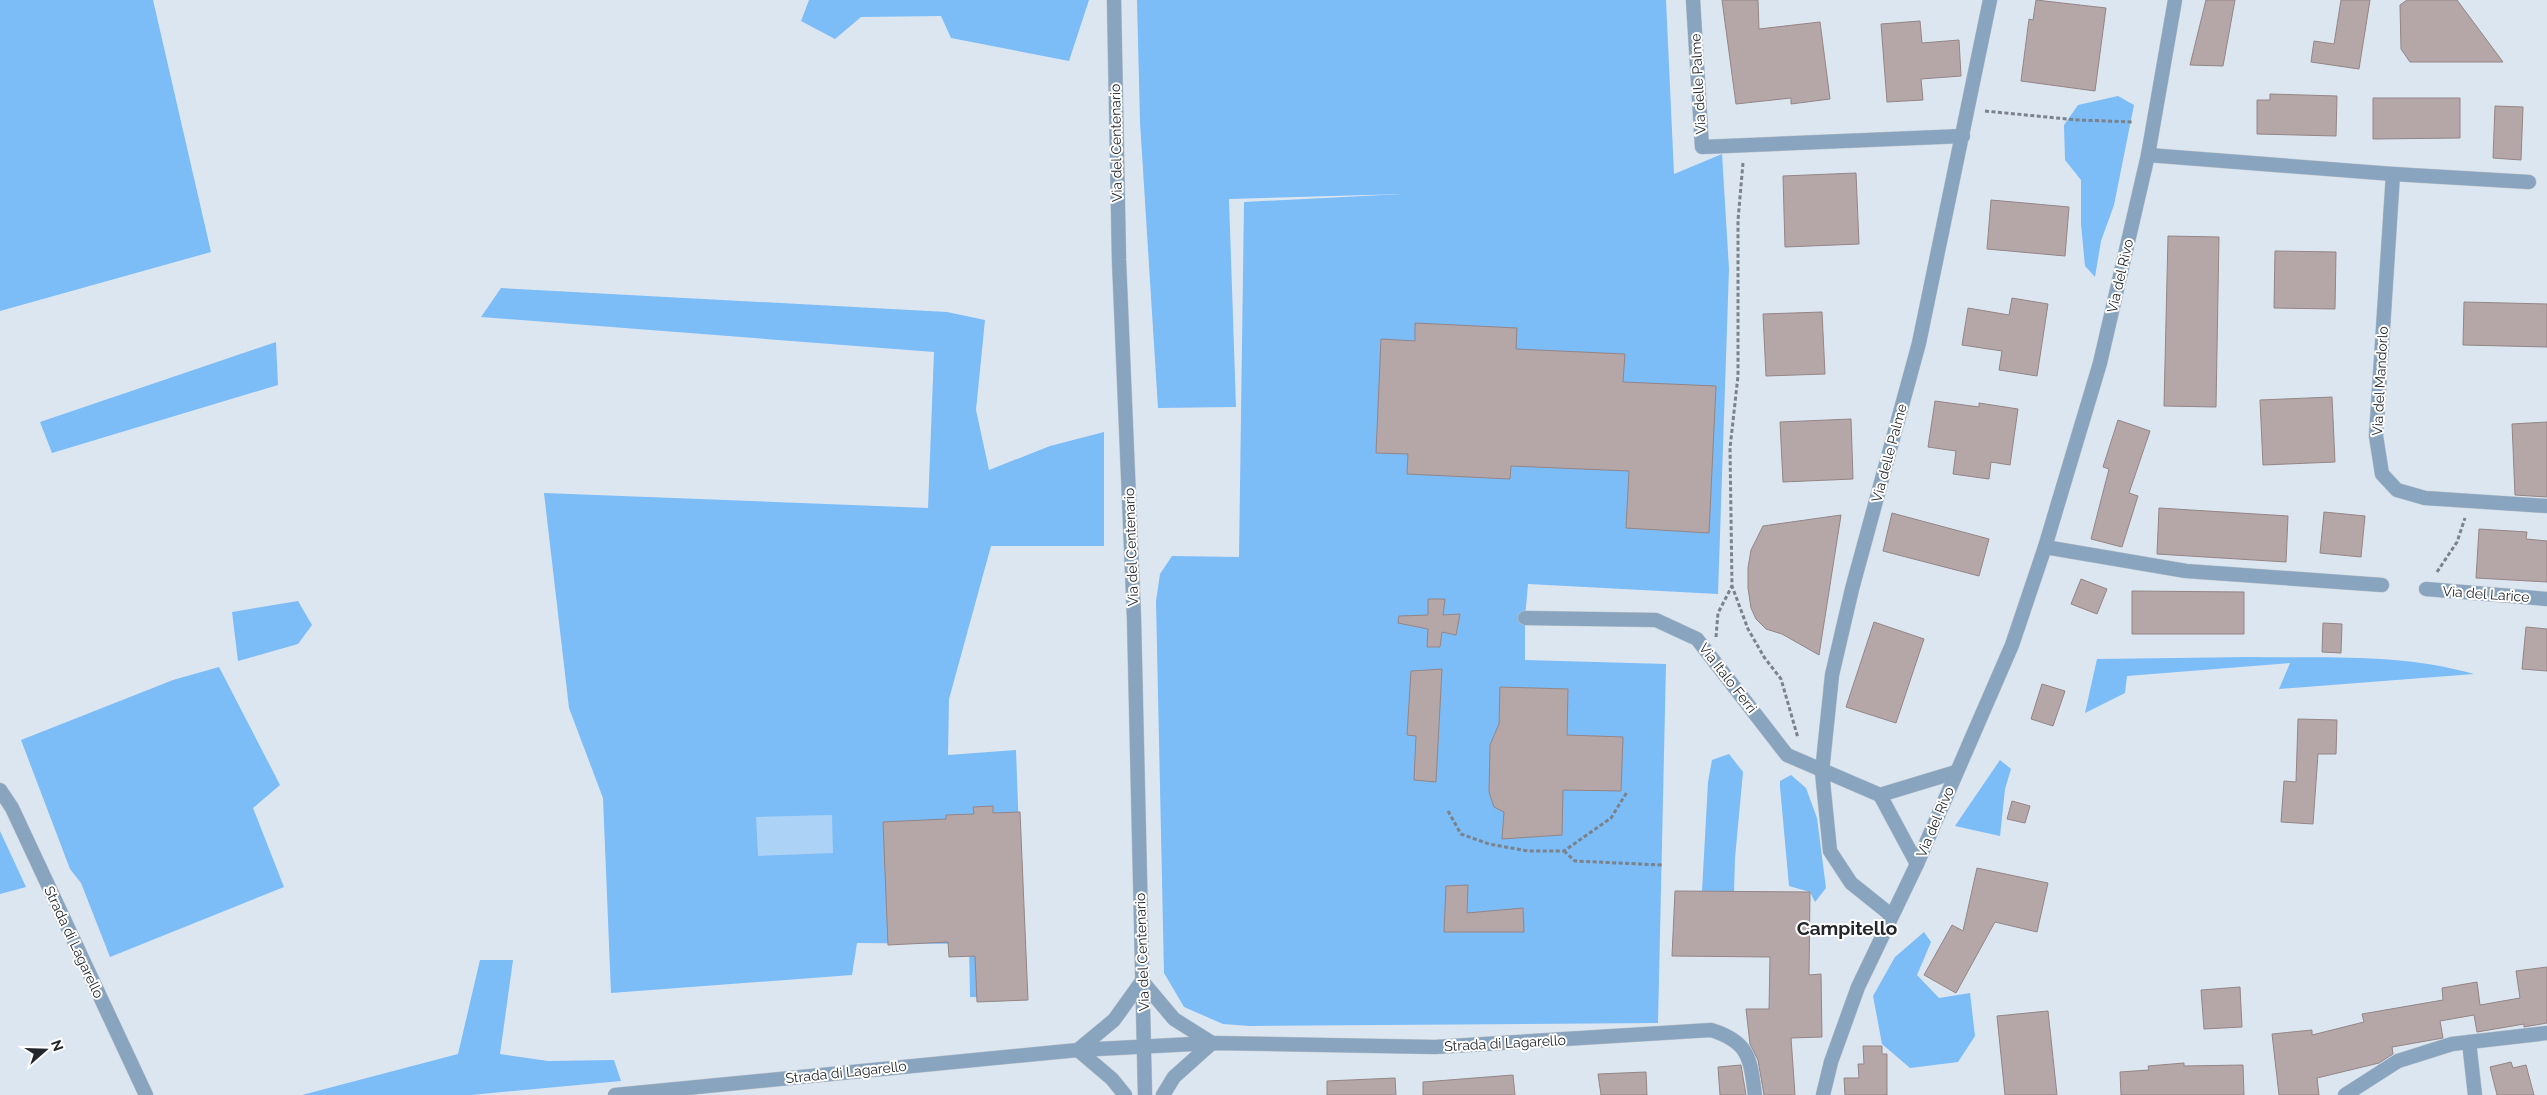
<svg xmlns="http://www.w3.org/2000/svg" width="2547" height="1095" font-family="Raleway,sans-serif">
<rect width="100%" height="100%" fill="#dce6f1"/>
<!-- green -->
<g fill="#7cbcf7">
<polygon points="0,0 153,0 211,252 0,311"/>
<polygon points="809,0 1089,0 1069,61 951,38 941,16 861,17 835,39 801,21"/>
<polygon points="1137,0 1666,0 1674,174 1722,154 1729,269 1718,594 1528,584 1525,618 1525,660 1666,664 1658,1023 1250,1026 1223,1024 1184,1007 1164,973 1156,601 1160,574 1172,556 1239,557 1244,202 1403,194 1229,199 1236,407 1158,408 1140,122"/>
<polygon points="2118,96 2134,105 2114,205 2101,241 2095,277 2085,266 2081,224 2081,180 2065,160 2064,125 2078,105"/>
<polygon points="501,288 947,312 985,320 976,410 989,470 1050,446 1104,432 1104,546 991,546 949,699 948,755 1016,750 1025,998 970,997 969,944 857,943 852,975 611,993 603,798 569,708 544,493 928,508 934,352 481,317"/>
<polygon points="276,342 278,385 52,453 40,422"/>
<polygon points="298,601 312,625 298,644 238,661 232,612"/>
<path d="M2251,657c74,1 151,-4 223,17l-195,15 11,-26 -163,13 -2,17 -40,20 12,-54z"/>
<polygon points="219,667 280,785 253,808 284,887 110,957 81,883 70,869 21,740 173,680"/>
<polygon points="1729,754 1743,772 1735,858 1734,892 1702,891 1708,782 1712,760"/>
<polygon points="2000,760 2011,769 2005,789 2000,836 1955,826"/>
<polygon points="1791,775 1806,788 1817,818 1826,888 1815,902 1810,892 1789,886 1780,787 1780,781"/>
<polygon points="0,831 26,887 0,894"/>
<polygon points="1924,932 1931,942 1917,975 1939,998 1970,993 1975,1036 1958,1062 1910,1068 1882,1044 1873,996 1895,957"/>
<polygon points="480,960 513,960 500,1054 548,1061 614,1060 621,1081 471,1095 302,1095 458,1054"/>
</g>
<!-- water -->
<polygon fill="#acd2f6" points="832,815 833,853 758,856 756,817"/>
<!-- building -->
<g fill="#b5a6a7" stroke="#948586">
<polygon points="1722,0 1758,0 1759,29 1820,22 1830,99 1791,104 1791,98 1736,104"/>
<polygon points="2036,0 2106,8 2095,91 2021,81 2029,19 2033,20"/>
<polygon points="2206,0 2235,0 2223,66 2190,65"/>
<polygon points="2341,0 2370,0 2359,69 2311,62 2314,41 2334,44"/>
<polygon points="2407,0 2457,0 2503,62 2410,62 2401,49 2400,5"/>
<polygon points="1920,21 1922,43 1959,40 1961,76 1921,79 1923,100 1887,102 1881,24"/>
<polygon points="2270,94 2337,96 2336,136 2257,134 2257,100 2270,100"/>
<polygon points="2373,98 2460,98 2460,138 2373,139"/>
<polygon points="2495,106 2523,107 2521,160 2493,158"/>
<polygon points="1856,173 1859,244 1785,247 1783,176"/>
<polygon points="1991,200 2069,207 2065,256 1987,249"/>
<polygon points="2168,236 2219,237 2216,407 2164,406"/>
<polygon points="2275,251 2336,252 2335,309 2274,308"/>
<polygon points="2012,298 2048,304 2037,376 1999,370 2002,351 1962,345 1968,308 2009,315"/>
<polygon points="2464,302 2547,304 2547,347 2463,345"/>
<polygon points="1822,312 1825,374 1766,376 1763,314"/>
<polygon points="1415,323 1517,328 1516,349 1625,354 1623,382 1716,386 1709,533 1626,528 1629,471 1511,466 1510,479 1407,474 1408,454 1376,453 1381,339 1415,341"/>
<polygon points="2332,397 2335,462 2263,465 2260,400"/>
<polygon points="1935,401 1979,407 1979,403 2018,409 2010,465 1991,462 1989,479 1953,474 1956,451 1928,447"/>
<polygon points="1851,419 1853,479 1783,482 1780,422"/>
<polygon points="2118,420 2150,431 2129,493 2138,496 2122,547 2091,539 2109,469 2103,467"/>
<polygon points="2547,422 2547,497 2515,495 2512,424"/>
<polygon points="2159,508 2288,516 2286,562 2157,554"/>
<polygon points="2324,512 2365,516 2361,557 2320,553"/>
<polygon points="1892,513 1989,539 1979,576 1883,551"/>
<polygon points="1841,515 1819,655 1782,634 1766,629 1756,619 1751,608 1748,588 1748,568 1751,550 1763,526"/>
<polygon points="2479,529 2527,532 2526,539 2547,541 2547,582 2476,578"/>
<polygon points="2081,579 2107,589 2097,614 2071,604"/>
<polygon points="2132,591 2244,592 2244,634 2132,634"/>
<polygon points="1428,599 1445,599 1443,615 1460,614 1456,635 1442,632 1440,647 1427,647 1428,629 1398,623 1399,616 1428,615"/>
<polygon points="1874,622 1924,639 1896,723 1846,707"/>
<polygon points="2323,623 2342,624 2341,653 2322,652"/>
<polygon points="2526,627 2547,629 2547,671 2522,669"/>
<polygon points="1442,669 1436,782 1414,780 1416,736 1407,735 1411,671"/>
<polygon points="2042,684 2065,691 2053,726 2031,719"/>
<polygon points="1500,687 1568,689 1567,735 1623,737 1621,791 1563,790 1562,835 1502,839 1504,812 1494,807 1489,792 1490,745 1499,724"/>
<polygon points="2298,719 2337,720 2336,754 2318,754 2313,824 2281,822 2284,781 2296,782"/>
<polygon points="2012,801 2030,806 2025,823 2007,819"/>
<polygon points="993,806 993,813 1020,812 1028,1000 977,1002 975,956 949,957 948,942 888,945 883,822 946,819 946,815 974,814 973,807"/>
<polygon points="1977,868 2048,883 2037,932 1995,922 1956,993 1924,975 1952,925 1963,931"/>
<polygon points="1468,885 1467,913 1523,908 1524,932 1444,932 1446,886"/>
<polygon points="1675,891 1810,892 1809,975 1821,974 1822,1037 1791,1038 1795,1095 1764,1095 1758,1060 1750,1044 1746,1009 1769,1009 1770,957 1672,956"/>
<polygon points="2547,967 2547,1023 2524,1027 2524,1024 2477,1032 2474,1015 2440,1021 2443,1038 2392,1047 2393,1054 2379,1063 2317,1078 2319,1095 2279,1095 2272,1034 2312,1030 2312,1035 2364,1022 2362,1014 2443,1000 2442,988 2477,982 2480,1005 2520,998 2516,971"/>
<polygon points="2240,987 2242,1027 2204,1029 2201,990"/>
<polygon points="2048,1011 2057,1095 2005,1095 1997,1016"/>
<polygon points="1863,1046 1882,1046 1882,1054 1887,1054 1887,1095 1845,1095 1844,1078 1859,1078 1858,1064 1864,1064"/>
<polygon points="2511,1062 2513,1068 2526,1065 2534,1095 2497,1095 2490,1067"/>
<polygon points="2184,1063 2184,1066 2243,1065 2244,1095 2121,1095 2120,1072 2149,1070 2148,1066"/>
<polygon points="1741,1065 1746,1095 1720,1095 1718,1067"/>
<polygon points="1646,1072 1647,1095 1601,1095 1598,1074"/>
<polygon points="1513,1075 1515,1095 1423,1095 1423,1082"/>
<polygon points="1395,1078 1396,1095 1327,1095 1327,1081"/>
</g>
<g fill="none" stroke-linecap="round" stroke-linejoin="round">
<defs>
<g id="minor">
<polyline points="1693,0 1702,147 1963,136"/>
<polyline points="2148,155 2393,174 2529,182"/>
<polyline points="2393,174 2376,436 2382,474 2397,490 2425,498 2547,506"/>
<polyline points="2045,547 2186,571 2382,585"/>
<polyline points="2426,589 2547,599"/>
<polyline points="1525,618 1656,620 1697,639 1787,755 1880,795 1956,772"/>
<polyline points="0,790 12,808 146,1095"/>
<polyline points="1880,795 1917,864"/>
<polyline points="1891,915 1851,883 1830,851 1822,772 1832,675 1852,589 1919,343 1990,0"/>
<polyline points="2469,1042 2475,1095"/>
<polyline points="1078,1050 1114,1020 1142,981 1174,1019 1212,1043"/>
<polyline points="1078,1050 1112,1079 1125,1095"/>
<path d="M615,1095l463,-45 134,-7 223,4 276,-17c39,12 39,29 44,65"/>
<polyline points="1163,1095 1174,1077 1212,1043"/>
<polyline points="1823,1095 1831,1062 1858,987 1917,864 2012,645 2045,547 2100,363 2148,155 2175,0"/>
<polyline points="2345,1095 2398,1061 2452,1044 2547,1033"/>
</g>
<polyline id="tertiary" points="1114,0 1119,260 1134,618 1145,1095"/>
</defs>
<!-- minor casing -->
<use href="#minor" stroke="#bbc4cd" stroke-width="15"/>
<!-- tertiary casing -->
<use href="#tertiary" stroke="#bbc4cd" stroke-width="15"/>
<!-- path -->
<g stroke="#7b828a" stroke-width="3" stroke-dasharray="4 2.5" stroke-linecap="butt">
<polyline points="1985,111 2078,120 2133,122"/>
<polyline points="1743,163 1738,220 1738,376 1730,448 1732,586 1748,629 1764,657 1781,679 1798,738"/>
<polyline points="2437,572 2457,542 2465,518"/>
<polyline points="1716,637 1718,613 1732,586"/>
<polyline points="1448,811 1461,834 1489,844 1528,851 1564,851 1611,818 1627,792"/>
<polyline points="1564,851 1575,861 1662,865"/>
</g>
<!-- minor -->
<use href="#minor" stroke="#89a4be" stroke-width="14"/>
<!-- tertiary -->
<use href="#tertiary" stroke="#89a4be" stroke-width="14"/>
</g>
<g text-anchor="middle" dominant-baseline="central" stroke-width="4" stroke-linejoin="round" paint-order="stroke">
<!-- street labels -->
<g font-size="14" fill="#23272b" stroke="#fff">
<text transform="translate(1698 84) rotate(-93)">Via delle Palme</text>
<text transform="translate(1116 143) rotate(-91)">Via del Centenario</text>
<text transform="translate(2120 276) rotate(-77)">Via del Rivo</text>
<text transform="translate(2380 381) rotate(-87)">Via del Mandorlo</text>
<text transform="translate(1889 453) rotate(-75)">Via delle Palme</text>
<text transform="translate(1131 547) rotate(-92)">Via del Centenario</text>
<text transform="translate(2486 594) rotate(4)">Via del Larice</text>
<text transform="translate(1728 678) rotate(52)">Via Italo Ferri</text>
<text transform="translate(1935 822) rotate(-67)">Via del Rivo</text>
<text transform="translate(74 942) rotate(65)">Strada di Lagarello</text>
<text transform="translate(1142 952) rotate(-92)">Via del Centenario</text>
<text transform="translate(1505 1043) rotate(-3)">Strada di Lagarello</text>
<text transform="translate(846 1072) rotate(-6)">Strada di Lagarello</text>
</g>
<!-- district labels -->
<g font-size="19" font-weight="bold" fill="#23272b" stroke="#fff">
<text x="1847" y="928">Campitello</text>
</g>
</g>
<!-- north arrow -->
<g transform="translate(45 1050) rotate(70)" stroke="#ffffff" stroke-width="4" paint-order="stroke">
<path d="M0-4L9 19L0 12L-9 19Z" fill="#23272b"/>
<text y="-8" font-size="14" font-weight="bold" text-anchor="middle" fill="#23272b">N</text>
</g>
</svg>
